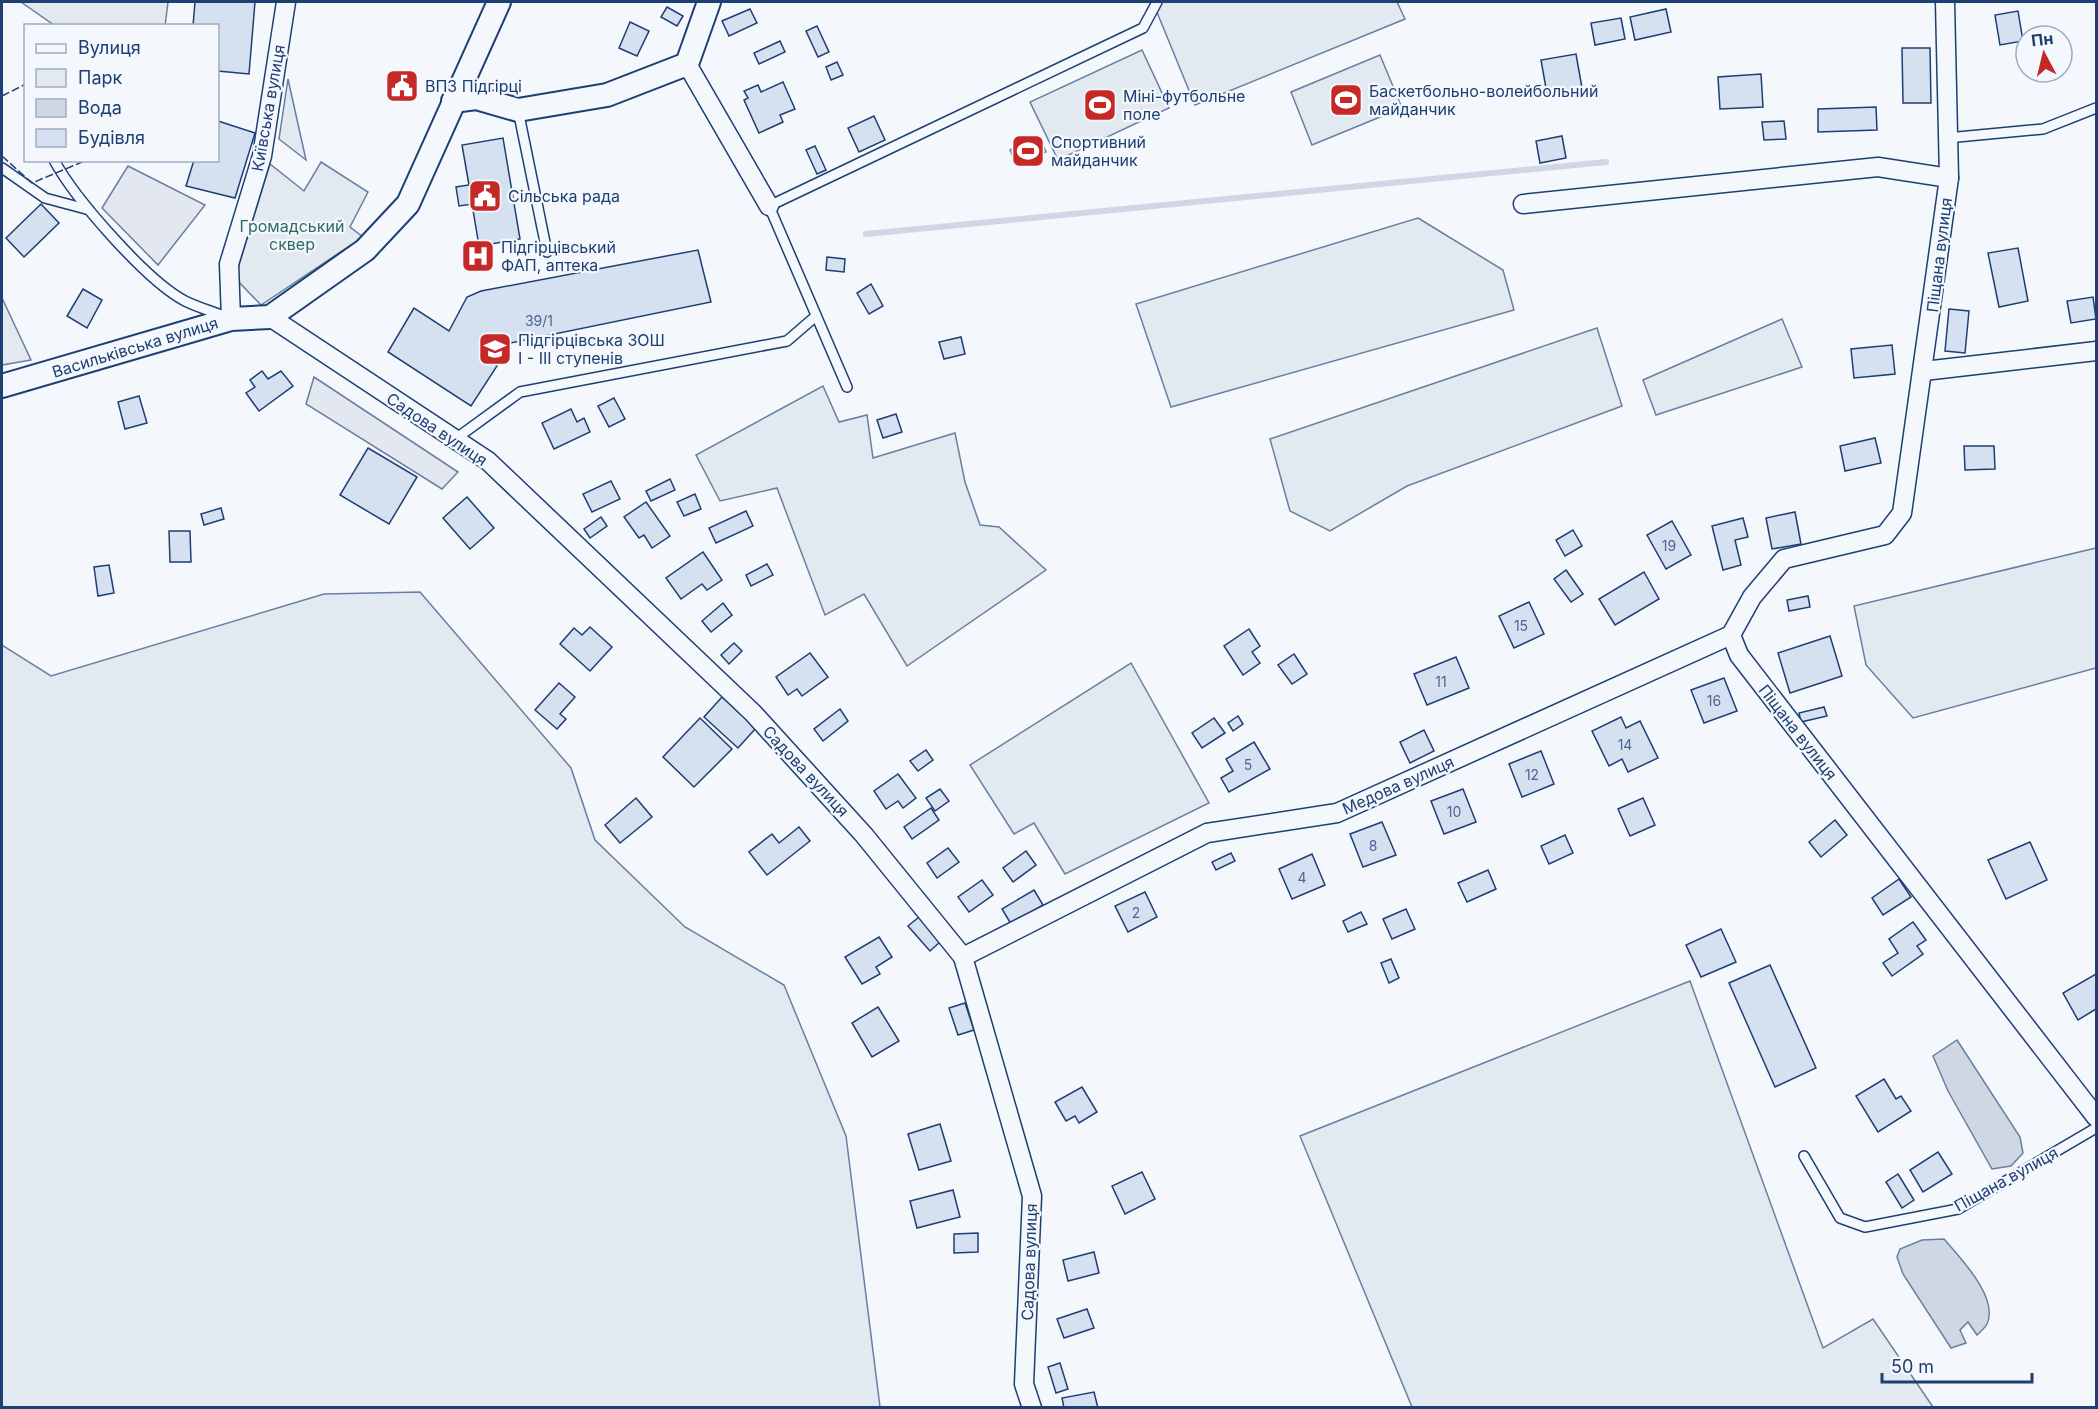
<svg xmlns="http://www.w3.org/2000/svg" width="2098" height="1409" font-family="Inter,sans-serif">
<rect width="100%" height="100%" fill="#f4f7fb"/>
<!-- green -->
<g fill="#e3e9f0" stroke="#687fa3" stroke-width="1.5">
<polygon points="21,2 168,2 165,26 54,25"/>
<polygon points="1163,2 1397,2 1405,19 1195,105 1154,5"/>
<polygon points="1142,50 1169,108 1058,160 1030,102"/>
<polygon points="1380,55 1402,108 1312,145 1291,92"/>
<polygon points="288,79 306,160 279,139"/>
<polygon points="1039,137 1046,152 1017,166 1010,150"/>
<polygon points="321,162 368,192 350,227 363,237 261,305 235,278 270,164 304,191"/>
<polygon points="1418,218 1503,270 1514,310 1171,407 1136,304"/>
<polygon points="2,298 31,360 2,365"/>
<polygon points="1782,319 1802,367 1656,415 1643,380"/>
<polygon points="1597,328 1622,406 1407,486 1330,531 1290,511 1270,439"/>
<polygon points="823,386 839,422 867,415 873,458 955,433 965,482 980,525 999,527 1046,570 907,666 864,594 825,615 777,488 720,501 696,455"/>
<polygon points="2096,548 2096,668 1913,718 1866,665 1854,606"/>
<polygon points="420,592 571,768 595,840 685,927 784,985 846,1136 880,1407 2,1407 2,645 51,676 324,594"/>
<polygon points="1131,663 1209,803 1065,874 1034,823 1014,834 970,765"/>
<polygon points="1690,981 1823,1348 1873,1319 1933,1407 1412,1407 1300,1136"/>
</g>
<!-- parking -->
<g fill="#e3e8f0" stroke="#687fa3" stroke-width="1.5">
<polygon points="128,166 205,205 158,265 102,208"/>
<polygon points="314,377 458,472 442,489 306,404"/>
</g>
<!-- water -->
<g fill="#cfd7e4" stroke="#687fa3" stroke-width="1.5">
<polygon points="1957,1040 2020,1137 2023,1153 2011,1166 1992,1169 1948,1091 1933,1056"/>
<path d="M1944,1239c16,19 55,58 43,85 -2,4 -7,8 -10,11l-9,-13 -8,8 6,13 -15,5 -48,-74 -6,-17 3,-8 22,-9z"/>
</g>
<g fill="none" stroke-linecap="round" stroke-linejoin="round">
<!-- stream -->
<polyline stroke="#cfd7e4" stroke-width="6" points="866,234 1606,162"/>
</g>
<!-- building -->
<g fill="#d5e0f0" stroke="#1d3f73" stroke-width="1.5">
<polygon points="195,2 255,2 249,74 218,71 218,26 193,26"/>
<polygon points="667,7 683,16 677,26 661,17"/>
<polygon points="750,9 757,23 729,36 722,21"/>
<polygon points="1666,9 1671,32 1635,40 1630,17"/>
<polygon points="2018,11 2023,41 2000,45 1995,15"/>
<polygon points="1621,18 1625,39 1595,45 1591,23"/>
<polygon points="630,22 649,31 637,56 619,48"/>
<polygon points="817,26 829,52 818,57 806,31"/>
<polygon points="780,41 785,52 759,64 754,53"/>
<polygon points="1902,48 1930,48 1931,103 1903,103"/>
<polygon points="1576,54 1582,88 1547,94 1541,60"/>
<polygon points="837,62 843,75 831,80 826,67"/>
<polygon points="1761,74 1763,107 1720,109 1718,77"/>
<polygon points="783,82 795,109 780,115 783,122 759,133 744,100 748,98 744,91 758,85 761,92"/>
<polygon points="1876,107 1877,130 1818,132 1818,109"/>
<polygon points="874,116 885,140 859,152 848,128"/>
<polygon points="218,121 255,133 235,198 186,186 194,160 218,160"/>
<polygon points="1784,121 1786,139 1764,140 1762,122"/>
<polygon points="1562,136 1566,158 1540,163 1536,141"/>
<polygon points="503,138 520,239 479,246 472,204 459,206 456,187 469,185 462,145"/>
<polygon points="815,146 826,170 817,174 806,150"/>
<polygon points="41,204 59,223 24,257 6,238"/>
<polygon points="2018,248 2028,301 1999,307 1988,253"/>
<polygon points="698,250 711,302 506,344 491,361 497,366 471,406 388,352 414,308 449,331 467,297 481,291"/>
<polygon points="486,251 487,260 470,262 468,252"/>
<polygon points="827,257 845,259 844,272 826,270"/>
<polygon points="871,284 883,306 869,314 857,293"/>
<polygon points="83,289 102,300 87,328 67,316"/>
<polygon points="2093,297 2096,319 2071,323 2067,301"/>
<polygon points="1949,309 1969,311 1965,353 1945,351"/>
<polygon points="961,337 965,354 944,359 939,342"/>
<polygon points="1892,345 1895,374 1854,378 1851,349"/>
<polygon points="262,371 268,379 281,371 293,386 259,411 246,393 255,387 250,380"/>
<polygon points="139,396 147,423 125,429 118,402"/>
<polygon points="614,398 625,419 609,427 598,406"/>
<polygon points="571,409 577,422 584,418 590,432 554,449 542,423"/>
<polygon points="896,414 902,432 883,438 877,420"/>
<polygon points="1875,438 1881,463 1845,471 1840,446"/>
<polygon points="1964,446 1994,446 1995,469 1965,470"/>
<polygon points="368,448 417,477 389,524 340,495"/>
<polygon points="670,479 675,490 651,501 646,491"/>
<polygon points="611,481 620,499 592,512 583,494"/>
<polygon points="695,494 701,509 684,516 677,502"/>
<polygon points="467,497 494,528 470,549 443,518"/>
<polygon points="646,502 670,536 652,548 644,535 639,538 624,517"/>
<polygon points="221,508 224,519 204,525 201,514"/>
<polygon points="746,511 753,526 716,543 709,528"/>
<polygon points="1795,512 1801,544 1772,549 1766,518"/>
<polygon points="601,517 607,526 590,538 584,529"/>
<polygon points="1743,518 1748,537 1735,540 1741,565 1723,570 1712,526"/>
<polygon points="1672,521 1691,555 1666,569 1647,535"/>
<polygon points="1573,530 1582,546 1565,556 1556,540"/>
<polygon points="169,531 190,531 191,562 170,562"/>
<polygon points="703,552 722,580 707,590 702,584 681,599 666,578"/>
<polygon points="767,564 773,575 751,586 746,575"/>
<polygon points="109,565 114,593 98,596 94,567"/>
<polygon points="1566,570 1583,594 1571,602 1554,579"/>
<polygon points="1644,572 1659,599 1615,625 1599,599"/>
<polygon points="1808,596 1810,607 1789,611 1787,600"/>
<polygon points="1529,602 1544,634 1514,648 1499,616"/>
<polygon points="723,603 732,615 711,632 702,621"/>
<polygon points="590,627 612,647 590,671 560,644 574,628 582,635"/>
<polygon points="1249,629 1260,646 1252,652 1260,663 1243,675 1224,646"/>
<polygon points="1830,636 1842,676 1790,693 1778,653"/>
<polygon points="734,643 742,651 729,664 721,655"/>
<polygon points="810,653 828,677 802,696 797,689 788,695 776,677"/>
<polygon points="1294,654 1307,674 1292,684 1278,665"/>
<polygon points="1456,657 1469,688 1427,705 1414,674"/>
<polygon points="1724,678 1737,711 1704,723 1691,690"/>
<polygon points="559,683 575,697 560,714 566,719 557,729 535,710"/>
<polygon points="722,697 756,728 738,748 704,717"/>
<polygon points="1824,707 1827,716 1801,722 1799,713"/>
<polygon points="840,709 848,721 823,741 814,729"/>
<polygon points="1238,716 1243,724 1233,731 1228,723"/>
<polygon points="1621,717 1626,728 1640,721 1658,758 1628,772 1622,759 1609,766 1592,731"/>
<polygon points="700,718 732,749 694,787 663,757"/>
<polygon points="1214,718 1225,733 1202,748 1192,733"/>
<polygon points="1424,730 1434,751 1410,763 1400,742"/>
<polygon points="1254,742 1270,769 1229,792 1221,778 1233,771 1226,759"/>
<polygon points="926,750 933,760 918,771 910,761"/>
<polygon points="1541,751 1554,784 1522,797 1509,764"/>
<polygon points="898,774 916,798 903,808 898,801 886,809 874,791"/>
<polygon points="940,789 949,801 935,811 926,798"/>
<polygon points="1463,789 1476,822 1444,834 1431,801"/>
<polygon points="636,798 652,817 620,843 605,825"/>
<polygon points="1643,798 1655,825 1630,836 1618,809"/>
<polygon points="931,808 939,820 912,839 904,827"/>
<polygon points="1835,820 1847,835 1821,857 1809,842"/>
<polygon points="1382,822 1396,855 1363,867 1350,834"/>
<polygon points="799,827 810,841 767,875 749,852 772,834 779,843"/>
<polygon points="1565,835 1573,853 1549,864 1541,846"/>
<polygon points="2030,842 2047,880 2006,899 1988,860"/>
<polygon points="948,848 959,862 937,878 927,863"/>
<polygon points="1026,851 1036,865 1013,882 1003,868"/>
<polygon points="1231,853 1235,861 1216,870 1212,862"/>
<polygon points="1312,854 1325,885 1292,899 1279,869"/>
<polygon points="1488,870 1496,889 1467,902 1458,883"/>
<polygon points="1899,879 1911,897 1883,915 1872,898"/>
<polygon points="982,880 993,895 969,912 958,897"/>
<polygon points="1034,890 1043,905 1011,924 1002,909"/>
<polygon points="1145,892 1157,917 1128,932 1115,906"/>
<polygon points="1406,909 1415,929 1392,939 1383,919"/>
<polygon points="1361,912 1367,924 1348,932 1343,921"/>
<polygon points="919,917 941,941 930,951 908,926"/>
<polygon points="1913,922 1926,940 1917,946 1923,954 1892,976 1883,963 1898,953 1889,939"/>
<polygon points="1721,929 1736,962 1701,977 1686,945"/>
<polygon points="879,937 892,957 876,967 880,974 862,984 845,957"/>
<polygon points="1391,959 1399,978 1389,983 1381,963"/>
<polygon points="1770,965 1816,1068 1775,1087 1729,983"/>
<polygon points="2096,974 2096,1009 2078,1020 2063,993"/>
<polygon points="965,1003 974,1030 958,1035 949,1008"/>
<polygon points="878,1007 899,1041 872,1057 852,1023"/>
<polygon points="1884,1079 1896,1099 1901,1096 1911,1111 1878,1132 1856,1096"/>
<polygon points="1082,1087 1097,1112 1079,1123 1075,1116 1066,1121 1055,1102"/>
<polygon points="940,1124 951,1161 919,1170 908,1134"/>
<polygon points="1938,1152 1952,1174 1923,1192 1910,1170"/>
<polygon points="1142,1172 1155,1199 1125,1214 1112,1186"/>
<polygon points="1898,1174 1914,1200 1902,1208 1886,1182"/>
<polygon points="953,1190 960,1217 917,1228 910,1201"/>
<polygon points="978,1233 978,1252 954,1253 954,1234"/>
<polygon points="1094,1252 1099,1273 1068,1281 1063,1260"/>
<polygon points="1087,1309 1094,1328 1064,1338 1057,1319"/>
<polygon points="1060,1363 1068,1389 1056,1393 1048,1367"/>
<polygon points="1094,1392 1098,1408 1064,1408 1062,1398"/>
</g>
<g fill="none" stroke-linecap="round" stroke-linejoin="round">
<defs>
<g id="service">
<polyline points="518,110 547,252"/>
<polyline points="1947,138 2043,129 2096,108"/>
<path d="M54,160c21,39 93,121 131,141 12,6 26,10 39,15"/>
<polyline points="2,168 45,198 86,209"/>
<polyline points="847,387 769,206 1143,28 1157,2"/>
<polyline points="454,440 520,392 787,341 816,316"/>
<polyline points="1804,1156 1840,1218 1865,1227 1958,1209 2096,1128"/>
</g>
<g id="minor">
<polyline points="1945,2 1949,178 1902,513 1885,535 1784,559 1752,597 1731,635 1739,655 2096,1117"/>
<polyline points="687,64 769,206"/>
<polyline points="1523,204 1878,167 1949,178"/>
<polyline points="270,317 488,461 753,713 864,835 963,957 1032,1196 1024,1384 1032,1408"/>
<polyline points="231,319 229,264 262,156 286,2"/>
<polyline points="1924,371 2096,351"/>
<polyline points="963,957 1207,833 1337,813 1731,635"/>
</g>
<g id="tertiary">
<polyline points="453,101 476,98 518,110 607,95 687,64 709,2"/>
<polyline points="2,386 231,319 270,317 365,250 408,204 499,2"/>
</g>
</defs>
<!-- service casing -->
<use href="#service" stroke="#1d3f73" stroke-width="12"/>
<!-- minor casing -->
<use href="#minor" stroke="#1d3f73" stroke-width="21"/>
<!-- tertiary casing -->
<use href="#tertiary" stroke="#1d3f73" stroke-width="26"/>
<!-- service -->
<use href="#service" stroke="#f4f7fb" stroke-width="9"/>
<!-- minor -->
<use href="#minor" stroke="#f4f7fb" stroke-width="18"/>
<!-- tertiary -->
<use href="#tertiary" stroke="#f4f7fb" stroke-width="22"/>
<!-- fence -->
<g stroke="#1d3f73" stroke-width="1.5" stroke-dasharray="8 3" stroke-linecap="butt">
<polyline points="2,96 26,84"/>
<polyline points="2,156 32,183 87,160"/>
</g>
</g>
<!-- icons -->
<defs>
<symbol id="civic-square" viewBox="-11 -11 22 22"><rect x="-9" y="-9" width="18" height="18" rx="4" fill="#c62828" stroke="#f4f7fb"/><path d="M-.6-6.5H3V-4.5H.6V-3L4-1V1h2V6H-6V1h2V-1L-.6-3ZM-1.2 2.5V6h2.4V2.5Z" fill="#fff"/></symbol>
<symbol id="stadium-square" viewBox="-11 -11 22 22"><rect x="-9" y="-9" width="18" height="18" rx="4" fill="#c62828" stroke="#f4f7fb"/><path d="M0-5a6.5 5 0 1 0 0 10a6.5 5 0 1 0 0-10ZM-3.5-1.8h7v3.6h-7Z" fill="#fff"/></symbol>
<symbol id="hospital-square" viewBox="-11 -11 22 22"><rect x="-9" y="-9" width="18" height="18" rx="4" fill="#c62828" stroke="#f4f7fb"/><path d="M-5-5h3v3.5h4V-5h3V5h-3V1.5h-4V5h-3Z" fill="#fff"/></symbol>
<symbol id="school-square" viewBox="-11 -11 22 22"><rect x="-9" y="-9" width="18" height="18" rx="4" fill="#c62828" stroke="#f4f7fb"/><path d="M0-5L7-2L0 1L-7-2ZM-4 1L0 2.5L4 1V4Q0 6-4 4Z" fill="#fff"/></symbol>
</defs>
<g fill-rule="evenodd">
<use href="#civic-square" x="383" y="67" width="38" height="38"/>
<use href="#stadium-square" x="1327" y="81" width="38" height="38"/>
<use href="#stadium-square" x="1081" y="86" width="38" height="38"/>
<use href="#stadium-square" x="1009" y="132" width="38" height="38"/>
<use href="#civic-square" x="466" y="177" width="38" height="38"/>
<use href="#hospital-square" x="459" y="237" width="38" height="38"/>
<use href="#school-square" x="476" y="330" width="38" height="38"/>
</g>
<g text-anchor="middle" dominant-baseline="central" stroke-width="4.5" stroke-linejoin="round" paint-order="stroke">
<!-- number labels -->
<g font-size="14" fill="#4b6792">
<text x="539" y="320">39/1</text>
<text x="1669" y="545">19</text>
<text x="1521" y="625">15</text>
<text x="1441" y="681">11</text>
<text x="1714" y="700">16</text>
<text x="1625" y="744">14</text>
<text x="1248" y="764">5</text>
<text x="1532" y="774">12</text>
<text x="1454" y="811">10</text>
<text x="1373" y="845">8</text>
<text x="1302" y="877">4</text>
<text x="1136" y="912">2</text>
</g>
<!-- poi labels -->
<g font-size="16" fill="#1d3f73" stroke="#f4f7fb" text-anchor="start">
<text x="425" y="86">ВПЗ Підгірці</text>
<text x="1369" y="91">Баскетбольно-волейбольний<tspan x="1369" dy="18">майданчик</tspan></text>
<text x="1123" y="96">Міні-футбольне<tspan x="1123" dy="18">поле</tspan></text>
<text x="1051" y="142">Спортивний<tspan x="1051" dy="18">майданчик</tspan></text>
<text x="508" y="196">Сільська рада</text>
<text x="501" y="247">Підгірцівський<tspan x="501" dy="18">ФАП, аптека</tspan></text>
<text x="518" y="340">Підгірцівська ЗОШ<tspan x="518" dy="18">І - ІІІ ступенів</tspan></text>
</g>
<!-- street labels -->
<g font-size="16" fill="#1d3f73" stroke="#f4f7fb">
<text transform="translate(268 108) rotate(-80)">Київська вулиця</text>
<text transform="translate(1939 255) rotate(-83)">Піщана вулиця</text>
<text transform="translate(135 347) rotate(-17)">Васильківська вулиця</text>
<text transform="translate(437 429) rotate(34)">Садова вулиця</text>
<text transform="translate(1798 732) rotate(52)">Піщана вулиця</text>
<text transform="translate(806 771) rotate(47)">Садова вулиця</text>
<text transform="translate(1398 785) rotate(-24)">Медова вулиця</text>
<text transform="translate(2006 1179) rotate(-29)">Піщана вулиця</text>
<text transform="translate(1029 1262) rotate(-88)">Садова вулиця</text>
</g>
<!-- park labels -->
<g font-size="16" fill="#2c6c60" stroke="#f4f7fb">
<text x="292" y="226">Громадський<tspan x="292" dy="18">сквер</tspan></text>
</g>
</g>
<!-- border -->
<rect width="2098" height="1409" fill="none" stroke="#1d3f73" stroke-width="6"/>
<!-- legend -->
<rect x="24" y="24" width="195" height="138" fill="#f4f7fb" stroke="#9eadc5" stroke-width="1.5"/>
<rect x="36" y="44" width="30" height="9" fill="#f4f7fb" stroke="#9eadc5" stroke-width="1.5"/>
<text x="78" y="54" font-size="18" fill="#1d3f73">Вулиця</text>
<rect x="36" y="69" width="30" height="18" fill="#e3e9f0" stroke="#9eadc5" stroke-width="1.5"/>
<text x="78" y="84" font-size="18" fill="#1d3f73">Парк</text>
<rect x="36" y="99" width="30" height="18" fill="#cfd7e4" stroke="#9eadc5" stroke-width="1.5"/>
<text x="78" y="114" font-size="18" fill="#1d3f73">Вода</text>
<rect x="36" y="129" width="30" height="18" fill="#d5e0f0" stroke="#9eadc5" stroke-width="1.5"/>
<text x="78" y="144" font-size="18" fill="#1d3f73">Будівля</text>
<!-- north arrow -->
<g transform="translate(2044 54) rotate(353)"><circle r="28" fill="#f4f7fb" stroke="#9eadc5" stroke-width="1.5"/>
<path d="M0-4.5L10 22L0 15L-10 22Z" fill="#c62828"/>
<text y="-9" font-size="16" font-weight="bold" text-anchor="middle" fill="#1d3f73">Пн</text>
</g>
<!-- scale -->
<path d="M1882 1373v9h150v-9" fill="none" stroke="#1d3f73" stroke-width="3"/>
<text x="1891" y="1373" font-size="18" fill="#1d3f73" stroke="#f4f7fb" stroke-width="4.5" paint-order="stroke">50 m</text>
</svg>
